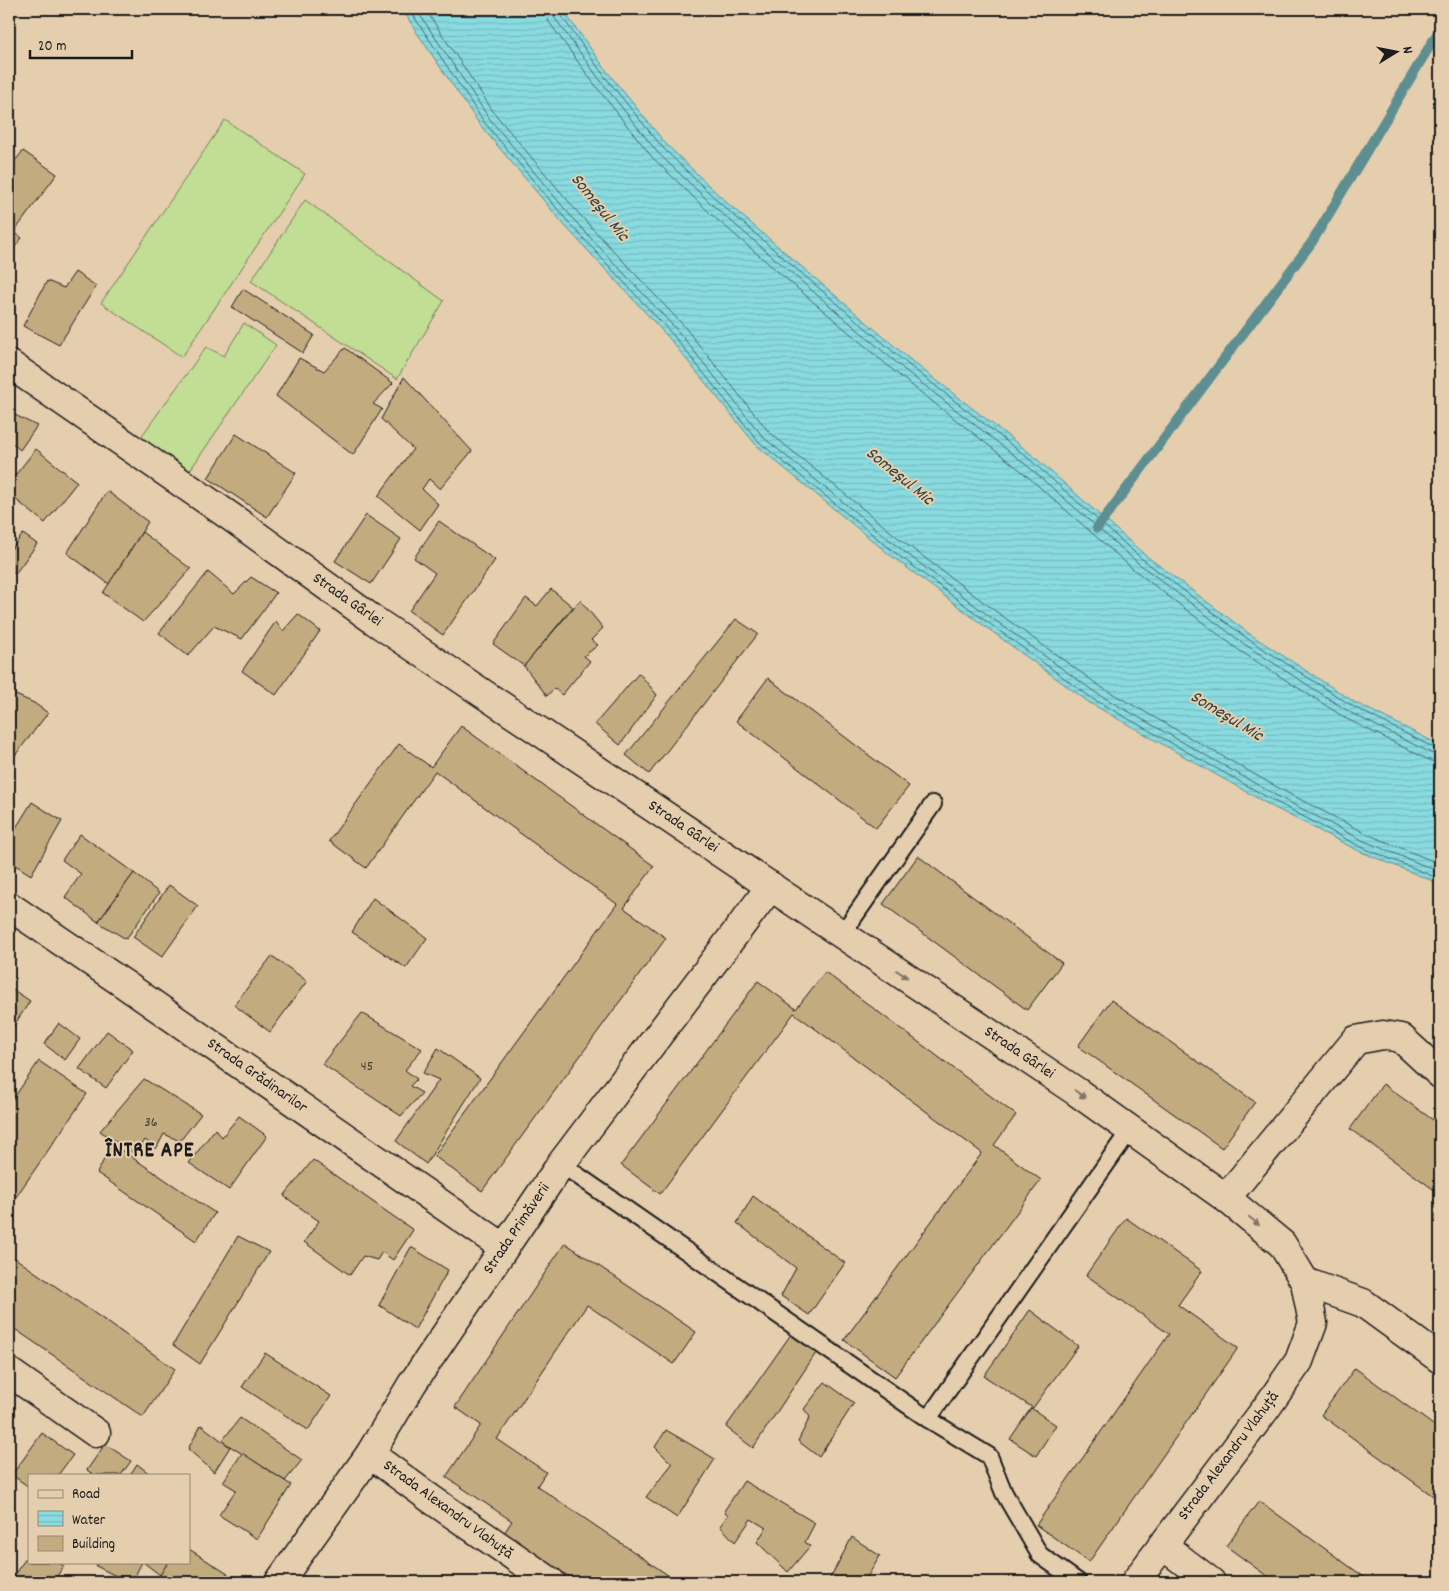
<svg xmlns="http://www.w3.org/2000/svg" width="1449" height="1591" font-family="Dekko,sans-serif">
<defs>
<pattern id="water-rules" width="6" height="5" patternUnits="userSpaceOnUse" patternTransform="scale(1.25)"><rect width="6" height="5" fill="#89dbe0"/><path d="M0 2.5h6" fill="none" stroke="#76bbc0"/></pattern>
</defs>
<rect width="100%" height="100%" fill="#e5ceae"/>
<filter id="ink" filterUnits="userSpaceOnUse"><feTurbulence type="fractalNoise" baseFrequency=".02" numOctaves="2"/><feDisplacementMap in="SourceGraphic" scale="10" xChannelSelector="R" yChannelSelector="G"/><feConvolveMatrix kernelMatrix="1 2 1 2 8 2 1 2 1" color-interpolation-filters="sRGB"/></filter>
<g filter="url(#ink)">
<!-- grass -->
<g fill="#c2dd94" stroke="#6f7c58">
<polygon points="225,120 305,174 182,357 101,303"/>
<polygon points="305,200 444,301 397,379 251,281"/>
<polygon points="244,323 276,345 186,476 138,441 206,347 224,356"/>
</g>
<!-- water -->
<polygon fill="url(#water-rules)" stroke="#5d8f92" points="403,9 562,9 609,74 666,144 726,202 913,362 1031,454 1145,555 1251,635 1356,703 1440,745 1440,884 1359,851 1273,807 1090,703 983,625 890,555 756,445 669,338 566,227 480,125 413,27"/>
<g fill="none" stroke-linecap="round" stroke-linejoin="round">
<!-- shore -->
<g stroke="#48686a" stroke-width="1">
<polyline points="409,9 484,122 570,224 673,335 759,442 893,551 986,621 1093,699 1276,802 1361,847 1440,879"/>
<polyline points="416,9 489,118 574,220 677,330 764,438 897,546 989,616 1096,693 1279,797 1364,841 1440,872"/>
<polyline points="425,9 495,114 580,215 683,325 769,432 901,540 994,610 1101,687 1282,790 1367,834 1440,864"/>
<polyline points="545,9 549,22 595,85 652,157 713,216 901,377 1019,469 1133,569 1240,651 1347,719 1431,761 1440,763"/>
<polyline points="552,9 554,17 600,80 658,153 718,210 906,371 1024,463 1138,563 1244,644 1351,713 1433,754 1440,755"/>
<polyline points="559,9 560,14 605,77 663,148 723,206 910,366 1028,458 1142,559 1248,639 1354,707 1436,749 1440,749"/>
</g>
<!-- stream -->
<polyline stroke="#5d8f92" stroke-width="10" points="1097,528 1312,242 1440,29"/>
</g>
<!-- building -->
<g fill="#c2ab7f" stroke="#1c1c1c">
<polygon points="23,151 57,174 14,232 9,228 9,168"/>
<polygon points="9,228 22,238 9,254"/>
<polygon points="75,272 96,286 59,345 23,326 47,281 64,288"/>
<polygon points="243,289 314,335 303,353 232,307"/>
<polygon points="345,348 393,383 373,404 382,409 353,455 276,396 299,358 324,371"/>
<polygon points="404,377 472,451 440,489 429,479 422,489 438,504 420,530 378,496 413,449 381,419"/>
<polygon points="9,412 37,426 20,450 9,440"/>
<polygon points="236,434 296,473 267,517 208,478"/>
<polygon points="36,449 77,482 45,523 9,494 9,483"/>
<polygon points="107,491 148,522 109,584 67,553"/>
<polygon points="366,515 401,539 371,584 335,561"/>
<polygon points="439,521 495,560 443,635 409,611 435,573 414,558"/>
<polygon points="142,532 191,569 143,622 103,593"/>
<polygon points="23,534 37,544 15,574 9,569 9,552"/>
<polygon points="208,572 234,594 251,577 276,593 242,639 214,626 188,656 159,633"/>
<polygon points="551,589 573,607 524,666 493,644 526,598 537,606"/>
<polygon points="580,600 603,628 591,640 598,645 584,656 590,661 562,695 554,688 547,696 524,666"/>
<polygon points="298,614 320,631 276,695 242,671 276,621 283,631"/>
<polygon points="736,619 758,634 649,774 626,755"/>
<polygon points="639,673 657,695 620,745 595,724"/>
<polygon points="768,678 909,786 876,828 736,721"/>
<polygon points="9,692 34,703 48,713 9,763"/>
<polygon points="461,726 654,866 624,908 666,938 482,1191 434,1156 617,904 435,771 366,868 329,841 399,744 431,767"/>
<polygon points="32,802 62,821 31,875 9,861 9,839"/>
<polygon points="80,834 134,873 98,922 65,897 81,874 62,860"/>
<polygon points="918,856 1062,963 1027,1010 883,904"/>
<polygon points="134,873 159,893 126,939 98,922"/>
<polygon points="169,885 198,906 162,957 133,937"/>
<polygon points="373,898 427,938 406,968 352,932"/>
<polygon points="272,956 307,981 270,1032 234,1005"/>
<polygon points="825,972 1016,1115 994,1145 1041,1180 895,1377 844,1340 982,1153 794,1013 660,1194 621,1165 758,981 796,1009"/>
<polygon points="9,987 30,1001 9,1033"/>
<polygon points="1111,1000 1255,1102 1222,1148 1078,1046"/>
<polygon points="362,1013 422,1049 405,1070 417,1079 410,1086 422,1093 401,1116 322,1064"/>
<polygon points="59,1023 80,1039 65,1060 44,1044"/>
<polygon points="107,1031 133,1050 106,1088 79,1069"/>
<polygon points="438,1048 480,1078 426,1164 396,1141 439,1080 423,1073"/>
<polygon points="39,1061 87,1094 9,1207 9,1105"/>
<polygon points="144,1079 201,1114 180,1141 164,1134 156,1149 145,1140 135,1154 100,1131"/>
<polygon points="1383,1084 1440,1125 1440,1194 1350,1129"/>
<polygon points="239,1116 267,1136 229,1190 189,1163 215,1129 222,1137"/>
<polygon points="112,1144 215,1213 196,1241 97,1173"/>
<polygon points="313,1160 413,1230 393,1260 382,1252 377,1260 363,1256 350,1275 304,1242 319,1221 284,1196"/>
<polygon points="753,1196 845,1263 809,1315 781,1296 796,1268 737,1223"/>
<polygon points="1126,1218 1202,1271 1178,1305 1238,1348 1089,1562 1036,1525 1169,1334 1086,1275"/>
<polygon points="238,1236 269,1252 200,1364 173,1345"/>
<polygon points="565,1243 696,1332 674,1364 587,1305 497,1439 546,1472 537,1486 678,1582 577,1582 504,1533 512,1521 446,1477 481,1425 455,1407"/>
<polygon points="411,1247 448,1270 415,1329 379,1305"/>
<polygon points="9,1254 175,1369 143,1417 9,1325"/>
<polygon points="1030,1310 1078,1346 1033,1408 984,1376"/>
<polygon points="794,1330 820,1347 753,1448 726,1427"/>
<polygon points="265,1353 331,1396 308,1430 242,1387"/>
<polygon points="1355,1368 1440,1430 1440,1501 1321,1415"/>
<polygon points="825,1382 854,1403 819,1457 798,1441 810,1417 804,1409"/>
<polygon points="1031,1408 1056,1425 1036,1456 1010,1439"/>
<polygon points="240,1418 302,1460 285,1481 222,1441"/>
<polygon points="201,1425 230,1447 214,1472 188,1449"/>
<polygon points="666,1430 715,1459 677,1518 646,1497 672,1464 655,1447"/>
<polygon points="42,1433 73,1455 58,1475 29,1475 29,1487 12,1475"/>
<polygon points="105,1444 131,1461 121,1475 94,1475 87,1470"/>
<polygon points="242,1453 291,1485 257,1539 219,1515 236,1490 223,1482"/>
<polygon points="137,1464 151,1475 130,1475"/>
<polygon points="744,1481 815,1523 805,1542 810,1546 788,1572 757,1542 766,1528 751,1519 735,1542 720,1526 728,1515 724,1511"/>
<polygon points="1259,1501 1371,1582 1275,1582 1226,1546"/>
<polygon points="852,1537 880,1556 864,1582 828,1582"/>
<polygon points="189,1549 237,1580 235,1582 158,1582 156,1581 168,1562 189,1562"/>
<polygon points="29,1554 29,1562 57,1562 64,1566 53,1582 9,1582"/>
<polygon points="98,1562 142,1562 132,1582 128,1582 96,1566"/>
<polygon points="143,1562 168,1562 160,1575"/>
</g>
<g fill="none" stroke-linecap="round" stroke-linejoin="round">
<defs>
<g id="service">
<polyline points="842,934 933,804"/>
<polyline points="561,1164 928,1419 989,1456 1004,1493 1040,1555 1078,1582"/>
<polyline points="928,1419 1130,1130"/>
</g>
<g id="minor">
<polyline points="9,364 231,517 375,621 1077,1092 1226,1198 1282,1244 1305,1282 1313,1323 1299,1361 1267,1407 1135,1582"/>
<polyline points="9,906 124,984 503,1247"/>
<polyline points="1226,1198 1356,1040 1383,1035 1401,1038 1440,1074"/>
<polyline points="1305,1282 1363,1303 1440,1359"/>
<polyline points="9,1372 96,1433"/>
<polyline points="370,1454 431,1499 551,1582"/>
<polyline points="1162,1545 1211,1582"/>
<polyline points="279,1582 370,1454 412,1384 561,1164 771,886"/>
</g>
</defs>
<!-- service casing -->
<use href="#service" stroke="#1c1c1c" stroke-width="20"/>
<!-- minor casing -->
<use href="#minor" stroke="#1c1c1c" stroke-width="31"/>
<!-- service -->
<use href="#service" stroke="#e5ceae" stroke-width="16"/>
<!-- minor -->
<use href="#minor" stroke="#e5ceae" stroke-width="28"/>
</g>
<!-- one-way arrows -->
<defs><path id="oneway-solid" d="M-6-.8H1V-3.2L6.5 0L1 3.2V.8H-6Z" transform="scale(1.25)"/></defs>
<g fill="#807565">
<use href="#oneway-solid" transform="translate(902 974) rotate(34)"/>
<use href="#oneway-solid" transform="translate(1080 1094) rotate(35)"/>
<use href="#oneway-solid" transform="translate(1254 1221) rotate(40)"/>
</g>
</g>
<g text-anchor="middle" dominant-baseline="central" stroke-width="4" stroke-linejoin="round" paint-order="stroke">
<!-- number labels -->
<g font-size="14" fill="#464035">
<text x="367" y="1067">45</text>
<text x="151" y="1123">36</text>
</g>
<!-- street labels -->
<g font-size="16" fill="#1c1c1c" stroke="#e5ceae">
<text transform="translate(347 600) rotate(35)">Strada Gârlei</text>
<text transform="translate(683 827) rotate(34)">Strada Gârlei</text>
<text transform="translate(1019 1053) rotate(34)">Strada Gârlei</text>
<text transform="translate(257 1076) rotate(35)">Strada Grădinarilor</text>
<text transform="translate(517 1229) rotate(-56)">Strada Primăverii</text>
<text transform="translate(1229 1456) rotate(-53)">Strada Alexandru Vlahuță</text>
<text transform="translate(448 1510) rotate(36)">Strada Alexandru Vlahuță</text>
</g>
<!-- water labels -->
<g font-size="18" font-style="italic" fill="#324243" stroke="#e5ceae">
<text transform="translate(599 208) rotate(51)">Someșul Mic</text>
<text transform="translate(899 477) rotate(39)">Someșul Mic</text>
<text transform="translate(1226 717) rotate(31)">Someșul Mic</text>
</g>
<!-- district labels -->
<g font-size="21" font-weight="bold" letter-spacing="1" fill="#1c1c1c" stroke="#e5ceae">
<text x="150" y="1152">ÎNTRE APE</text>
</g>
</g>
<!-- margin -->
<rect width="1449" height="1591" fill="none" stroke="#e5ceae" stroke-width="30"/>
<rect x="15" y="15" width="1419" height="1561" fill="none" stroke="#1c1c1c" stroke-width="2" filter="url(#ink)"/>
<!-- legend -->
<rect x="28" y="1474" width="162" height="90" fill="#e5ceae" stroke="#958774"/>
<rect x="38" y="1490" width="25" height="8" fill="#e5ceae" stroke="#958774"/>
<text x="72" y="1498" font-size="15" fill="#1c1c1c">Road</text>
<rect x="38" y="1511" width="25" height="15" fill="url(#water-rules)" stroke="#958774"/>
<text x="72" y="1524" font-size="15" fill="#1c1c1c">Water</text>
<rect x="38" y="1536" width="25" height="15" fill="#c2ab7f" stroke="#958774"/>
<text x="72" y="1548" font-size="15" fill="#1c1c1c">Building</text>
<!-- north arrow -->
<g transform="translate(1396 52) rotate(80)" stroke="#e5ceae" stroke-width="4" paint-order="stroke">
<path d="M0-4L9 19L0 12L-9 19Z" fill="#1c1c1c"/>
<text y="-8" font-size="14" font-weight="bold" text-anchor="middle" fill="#1c1c1c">N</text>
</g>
<!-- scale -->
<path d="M30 50v8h102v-8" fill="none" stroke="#1c1c1c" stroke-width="2.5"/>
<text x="38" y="50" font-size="15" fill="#1c1c1c" stroke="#e5ceae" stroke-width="4" paint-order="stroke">20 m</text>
</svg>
